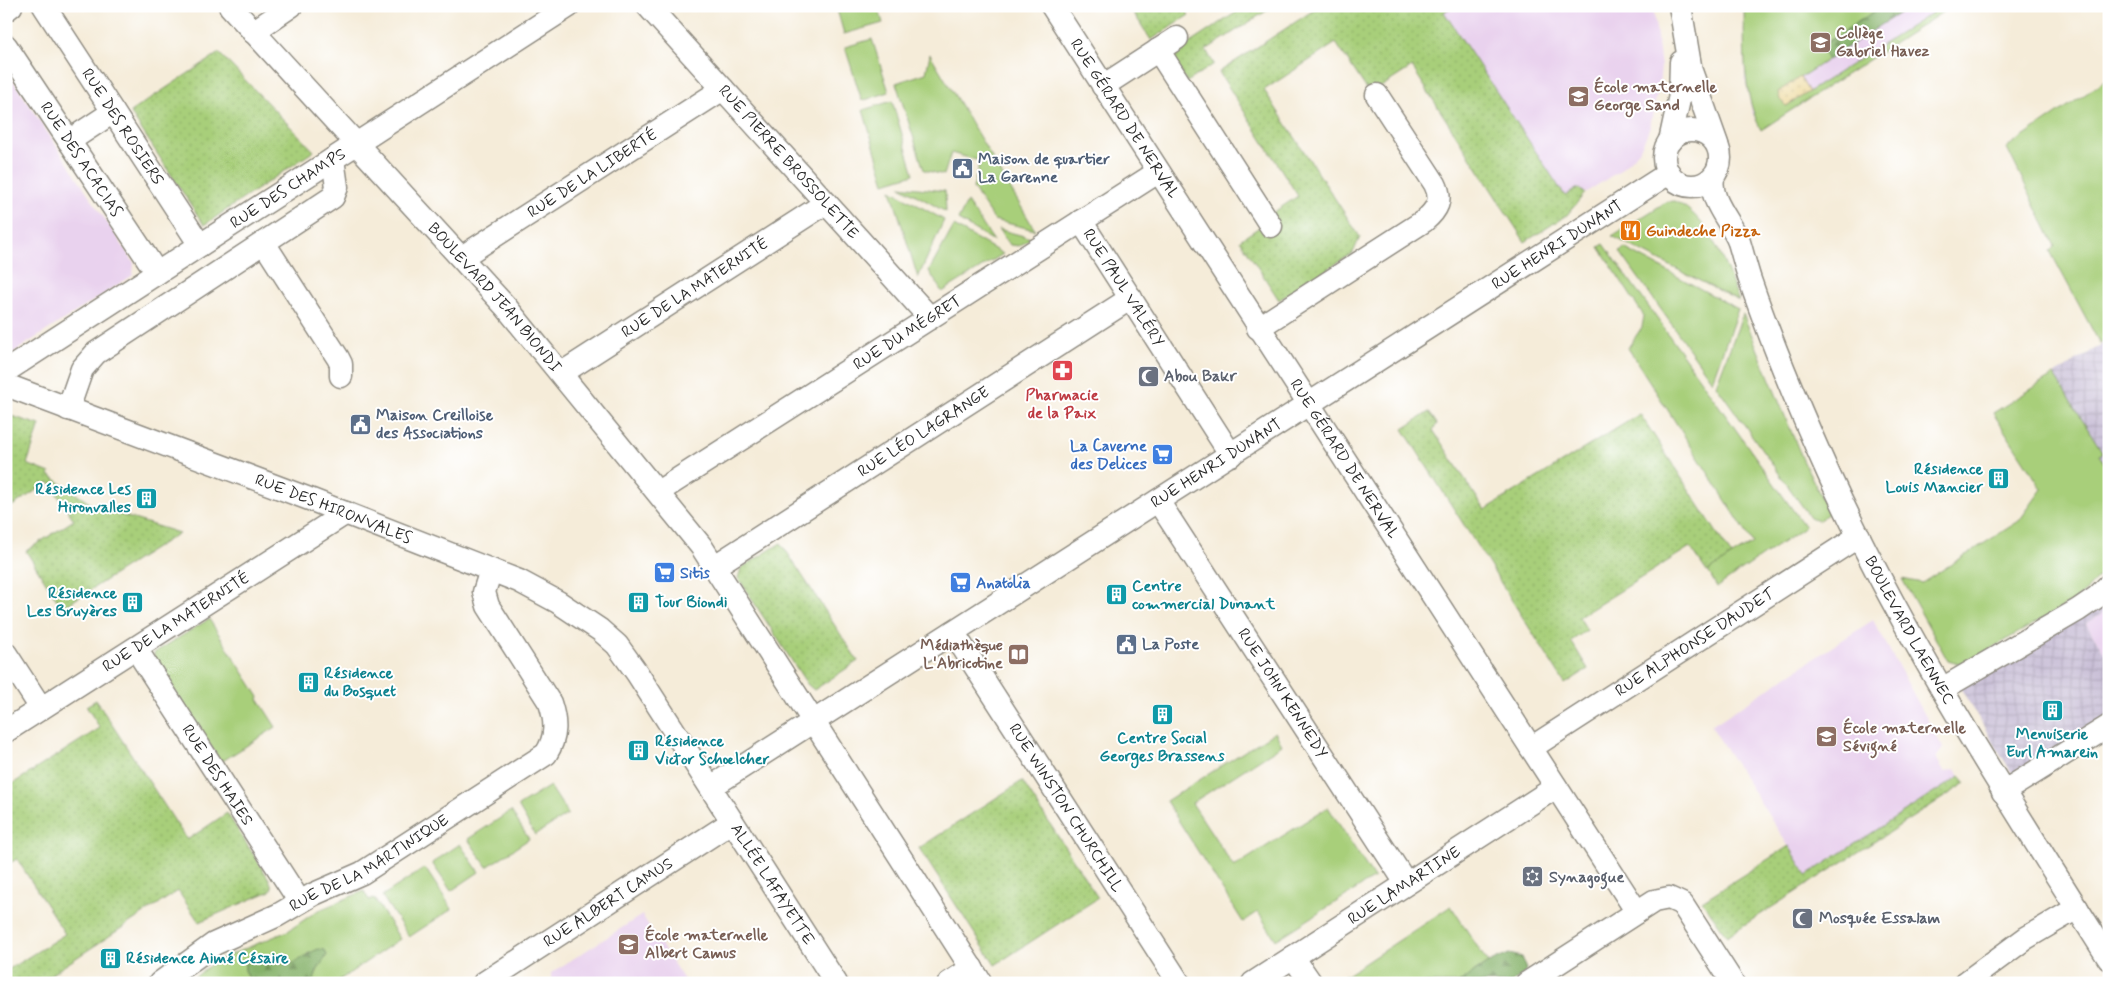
<svg xmlns="http://www.w3.org/2000/svg" width="2115" height="989" font-family="Mynerve,sans-serif">
<defs>
<pattern id="industrial-grid" width="8" height="8" patternUnits="userSpaceOnUse" patternTransform="scale(1.25)"><rect width="8" height="8" fill="#c9bfd7"/><path d="M0 4h8M4 0v8" fill="none" stroke="#ada4b9"/></pattern>
<pattern id="forest-firs" width="22" height="20" patternUnits="userSpaceOnUse" patternTransform="scale(1.25)"><rect width="22" height="20" fill="#86b26a"/><path d="M5 1l3.5 6h-7zM16 11l3.5 6h-7z" fill="#6e9157"/></pattern>
<pattern id="sand-dots" width="8" height="8" patternUnits="userSpaceOnUse" patternTransform="scale(1.25)"><rect width="8" height="8" fill="#eeda9e"/><path d="M2 2h.1M6 6h.1" fill="none" stroke="#cb8" stroke-width="1.8" stroke-linecap="round"/></pattern>
<pattern id="park-dots" width="8" height="8" patternUnits="userSpaceOnUse" patternTransform="scale(1.25)"><rect width="8" height="8" fill="#a8cf7a"/><path d="M2 2h.1M6 6h.1" fill="none" stroke="#91b26a" stroke-width="1.8" stroke-linecap="round"/></pattern>
</defs>
<rect width="100%" height="100%" fill="#fff"/>
<filter id="ink" filterUnits="userSpaceOnUse"><feTurbulence type="fractalNoise" baseFrequency=".02" numOctaves="2"/><feDisplacementMap in="SourceGraphic" scale="10" xChannelSelector="R" yChannelSelector="G"/><feConvolveMatrix kernelMatrix="1 2 1 2 8 2 1 2 1" color-interpolation-filters="sRGB"/></filter>
<filter id="wash" filterUnits="userSpaceOnUse"><feTurbulence type="fractalNoise" baseFrequency=".0096" numOctaves="4" result="noise"/><feDisplacementMap in="SourceGraphic" scale="20" xChannelSelector="R" yChannelSelector="G"/><feGaussianBlur stdDeviation="1.12" result="paint"/><feColorMatrix in="noise" values="0 0 0 0 0 0 0 0 0 0 0 0 0 0 0 0 0 1.4 0 .05"/><feComposite in="paint" operator="in"/></filter>
<g filter="url(#wash)">
<rect width="100%" height="100%" fill="#f5ecd9"/>
<!-- built -->
<g fill="#e9d2ee">
<polygon points="1453,6 1653,6 1661,67 1659,85 1649,130 1639,151 1619,171 1585,193 1577,188 1565,197 1444,12"/>
<polygon points="1744,6 1952,6 1761,130 1752,112 1745,78"/>
<polygon points="6,70 134,263 133,275 6,357"/>
<polygon points="2109,609 2109,660 2086,624"/>
<polygon points="1873,620 1943,748 1936,758 1945,772 1956,769 1960,776 1807,875 1711,726"/>
<polygon points="642,915 686,983 551,983 551,973"/>
</g>
<!-- industrial -->
<g fill="url(#industrial-grid)">
<polygon points="2109,340 2109,471 2099,455 2103,453 2054,375"/>
<polygon points="2109,585 2109,609 2086,624 2109,660 2109,726 2018,783 1956,681"/>
</g>
<!-- grass -->
<g fill="#a8cf7a" stroke="#6a7d52">
<polygon points="836,6 878,6 883,23 844,34"/>
<path d="M1744,6h166l-132,86 8,14 157,-100h9l-191,124c-20,-39 -16,-82 -17,-124z"/>
<polygon points="872,39 889,92 862,101 845,47"/>
<polygon points="930,54 1035,230 994,220 973,188 980,161 951,153 944,175 924,170 896,83 926,73"/>
<polygon points="2109,78 2109,339 2100,344 2050,251 2055,246 2007,148"/>
<polygon points="892,101 914,174 885,183 863,110"/>
<polygon points="900,186 945,191 946,212"/>
<polygon points="891,190 944,220 918,278"/>
<path d="M1674,201c36,15 52,67 65,100l-127,-65 54,-34z"/>
<polygon points="967,202 994,241 958,220"/>
<polygon points="954,226 1003,254 942,292 929,271"/>
<polygon points="998,229 1031,238 1019,246 1010,245"/>
<polygon points="1604,244 1805,527 1717,587 1708,571 1753,543 1628,348 1642,327 1644,316 1599,247"/>
<polygon points="1624,248 1738,309 1712,381 1620,252"/>
<polygon points="1743,314 1803,460 1829,513 1818,521 1810,517 1716,385"/>
<polygon points="2054,375 2103,453 2099,455 2109,471 2109,564 2089,588 2075,600 1966,663 1955,663 1948,661 1902,579 1922,583 2019,521 2042,489 1993,413"/>
<polygon points="209,619 259,697 258,699 276,727 221,762 154,659 154,653"/>
<polygon points="1275,732 1282,745 1192,803 1234,867 1328,807 1374,878 1276,940 1258,912 1243,922 1166,801"/>
<polygon points="550,786 568,814 535,835 518,806"/>
<polygon points="511,811 529,839 487,867 468,839"/>
<polygon points="460,844 479,872 451,891 432,863"/>
<polygon points="425,868 452,909 409,937 382,896"/>
<path d="M364,891l5,9 5,-2 26,41 -65,44h-22l4,-12 9,-16 -18,-2 -10,10 -11,2c-14,-8 -27,-11 -42,-2v7l6,13h-63l27,-22 73,-30 29,-20z"/>
<polygon points="1451,906 1488,963 1458,983 1341,983 1339,980"/>
</g>
<!-- forest -->
<g fill="url(#forest-firs)" stroke="#586e4a">
<polygon points="1882,6 1910,6 1828,60 1820,47"/>
<path d="M318,949l7,1 2,5 -10,16 -4,12h-62l-6,-13v-7c15,-9 28,-6 42,2 13,-3 19,-11 31,-16z"/>
<polygon points="1509,954 1522,957 1527,969 1522,975 1511,983 1458,983 1488,963"/>
</g>
<!-- sand -->
<polygon fill="url(#sand-dots)" stroke="#8c8264" points="1800,77 1809,92 1786,106 1780,100 1778,92"/>
<!-- park -->
<g fill="url(#park-dots)" stroke="#6a7d52">
<polygon points="1129,6 1172,6 1174,10 1184,6 1189,15 1151,40"/>
<polygon points="1246,6 1274,6 1206,50 1214,64 1187,82 1170,56"/>
<polygon points="1320,6 1453,6 1444,12 1565,196 1578,188 1585,193 1567,215 1525,242 1412,67 1370,94 1336,43 1264,90 1360,237 1353,253 1279,300 1240,240 1267,222 1265,218 1298,196 1219,72"/>
<polygon points="219,53 314,151 204,225 130,112"/>
<polygon points="1429,412 1437,424 1433,430 1485,510 1640,414 1732,556 1707,572 1690,547 1579,617 1587,630 1571,641 1588,669 1565,684 1403,429"/>
<polygon points="11,416 40,425 27,464 50,473 49,475 95,507 179,533 62,608 26,551 74,520 49,482 6,510 6,426"/>
<polygon points="781,543 858,661 814,690 807,684 738,578 741,568"/>
<polygon points="96,700 187,840 227,813 269,879 272,887 270,891 199,922 178,891 38,983 6,983 6,971 65,934 17,859 6,865 6,788 100,728 86,706"/>
<polygon points="1960,776 1966,783 1727,936 1702,901 1789,846 1807,875"/>
<polygon points="1022,781 1098,898 995,965 919,848"/>
</g>
</g>
<g filter="url(#ink)">
<g fill="none" stroke-linecap="round" stroke-linejoin="round">
<defs>
<g id="minor">
<path id="s1" d="M44,6l156,239"/>
<path id="s2" d="M230,6l276,301 195,239 280,437"/>
<path id="s3" d="M648,6l282,312"/>
<path id="s4" d="M1052,6l585,906"/>
<polyline points="1680,6 1691,71 1717,144"/>
<polyline points="6,10 11,6"/>
<polyline points="253,32 291,6"/>
<path id="s5" d="M6,46l151,227"/>
<polyline points="1158,50 1271,226"/>
<polyline points="1103,86 1177,38"/>
<circle cx="1692" cy="158" r="28"/>
<polyline points="69,141 113,112"/>
<polyline points="1670,141 1680,95 1681,62"/>
<path id="s6" d="M1713,178c-4,23 18,43 26,64 4,13 7,26 11,38 23,67 51,133 80,197 78,169 180,325 279,482"/>
<path id="s7" d="M1081,221l150,234"/>
<polyline points="264,243 338,358 341,364 341,376"/>
<path id="s8" d="M462,257l261,-168"/>
<path d="M1258,328l166,-107c13,-11 19,-21 11,-37l-58,-89"/>
<path id="s9" d="M6,371l563,-365"/>
<path id="s10" d="M562,373l264,-170"/>
<path id="s11" d="M6,385l306,115 207,81 39,21 42,28 17,15 20,28 199,310"/>
<polyline points="68,409 82,369 96,353 333,197 337,187 333,159"/>
<path id="s12" d="M658,492l500,-320"/>
<path id="s13" d="M1158,501l248,382"/>
<path id="s14" d="M715,566l416,-268"/>
<path id="s15" d="M953,632l226,351"/>
<path id="s16" d="M136,649l164,253"/>
<polyline points="6,654 41,708"/>
<polyline points="1942,689 2078,610 2097,597 2109,585"/>
<path id="s17" d="M6,731l340,-218"/>
<path id="s18" d="M1531,748l328,-212"/>
<path id="s19" d="M711,787l958,-614"/>
<polyline points="2003,792 2109,726"/>
<polyline points="1293,957 1311,983"/>
<path id="s20" d="M160,983l54,-39 64,-29 36,-21 48,-21 184,-119c11,-17 10,-33 4,-51l-62,-97 -4,-14 7,-22"/>
<path id="s21" d="M484,983l248,-161"/>
<polyline points="949,983 972,968"/>
<path id="s22" d="M1253,983l303,-196"/>
<polyline points="1527,983 1654,901 1669,898 1682,904 1733,983"/>
<polyline points="1965,983 2026,938 2077,908"/>
</g>
</defs>
<!-- minor casing -->
<use href="#minor" stroke="#908c82" stroke-width="25"/>
<!-- minor -->
<use href="#minor" stroke="#fff" stroke-width="22"/>
</g>
</g>
<!-- icons -->
<defs>
<symbol id="school-square" viewBox="-11 -11 22 22"><rect x="-9" y="-9" width="18" height="18" rx="4" fill="#8d6e63" stroke="#fff"/><path d="M0-5L7-2L0 1L-7-2ZM-4 1L0 2.5L4 1V4Q0 6-4 4Z" fill="#fff"/></symbol>
<symbol id="civic-square" viewBox="-11 -11 22 22"><rect x="-9" y="-9" width="18" height="18" rx="4" fill="#5c6f8a" stroke="#fff"/><path d="M-.6-6.5H3V-4.5H.6V-3L4-1V1h2V6H-6V1h2V-1L-.6-3ZM-1.2 2.5V6h2.4V2.5Z" fill="#fff"/></symbol>
<symbol id="restaurant-square" viewBox="-11 -11 22 22"><rect x="-9" y="-9" width="18" height="18" rx="4" fill="#e8710a" stroke="#fff"/><path d="M-5-6h1v4h1v-4h1v4h1v-4h1v5L-1.5 .5V6h-2V.5L-5-1ZM5-6V6H3V1.5H1.5Q1.5-4 5-6Z" fill="#fff"/></symbol>
<symbol id="pharmacy-square" viewBox="-11 -11 22 22"><rect x="-9" y="-9" width="18" height="18" rx="4" fill="#e0444e" stroke="#fff"/><path d="M-2-6h4v4h4v4h-4v4h-4v-4h-4v-4h4Z" fill="#fff"/></symbol>
<symbol id="mosque-square" viewBox="-11 -11 22 22"><rect x="-9" y="-9" width="18" height="18" rx="4" fill="#6b7280" stroke="#fff"/><path d="M3.5-4.9A6 6 0 1 0 3.5 4.9A5 5 0 1 1 3.5-4.9Z" fill="#fff"/></symbol>
<symbol id="supermarket-square" viewBox="-11 -11 22 22"><rect x="-9" y="-9" width="18" height="18" rx="4" fill="#3f7fe0" stroke="#fff"/><path d="M-6-5.5h2.5l.6 2H6L4.5 2H-2.5L-4.4-4H-6ZM-1.5 3.2a1.3 1.3 0 1 0 .1 0ZM3 3.2a1.3 1.3 0 1 0 .1 0Z" fill="#fff"/></symbol>
<symbol id="building-square" viewBox="-11 -11 22 22"><rect x="-9" y="-9" width="18" height="18" rx="4" fill="#0f9aa8" stroke="#fff"/><path d="M-4-6H4V6H1V3H-1V6H-4ZM-2.5-4.3h1.7v1.8h-1.7ZM.8-4.3h1.7v1.8H.8ZM-2.5-1h1.7V.8h-1.7ZM.8-1h1.7V.8H.8Z" fill="#fff"/></symbol>
<symbol id="library-square" viewBox="-11 -11 22 22"><rect x="-9" y="-9" width="18" height="18" rx="4" fill="#8d6e63" stroke="#fff"/><path d="M-6-4Q-3-5.5-.7-3.5V5Q-3 3-6 4ZM6-4Q3-5.5 .7-3.5V5Q3 3 6 4Z" fill="#fff"/></symbol>
<symbol id="synagogue-square" viewBox="-11 -11 22 22"><rect x="-9" y="-9" width="18" height="18" rx="4" fill="#6b7280" stroke="#fff"/><path d="M0-6.5L5.6 3.2H-5.6ZM0 6.5L5.6-3.2H-5.6Z" fill="#fff"/></symbol>
</defs>
<g fill-rule="evenodd">
<use href="#school-square" x="1808" y="30" width="25" height="25"/>
<use href="#school-square" x="1566" y="84" width="25" height="25"/>
<use href="#civic-square" x="950" y="156" width="25" height="25"/>
<use href="#restaurant-square" x="1618" y="218" width="25" height="25"/>
<use href="#pharmacy-square" x="1050" y="358" width="25" height="25"/>
<use href="#mosque-square" x="1136" y="364" width="25" height="25"/>
<use href="#civic-square" x="348" y="412" width="25" height="25"/>
<use href="#supermarket-square" x="1150" y="442" width="25" height="25"/>
<use href="#building-square" x="1986" y="466" width="25" height="25"/>
<use href="#building-square" x="134" y="486" width="25" height="25"/>
<use href="#supermarket-square" x="652" y="560" width="25" height="25"/>
<use href="#supermarket-square" x="948" y="570" width="25" height="25"/>
<use href="#building-square" x="1104" y="582" width="25" height="25"/>
<use href="#building-square" x="120" y="590" width="25" height="25"/>
<use href="#building-square" x="626" y="590" width="25" height="25"/>
<use href="#civic-square" x="1114" y="632" width="25" height="25"/>
<use href="#library-square" x="1006" y="642" width="25" height="25"/>
<use href="#building-square" x="296" y="670" width="25" height="25"/>
<use href="#building-square" x="2040" y="698" width="25" height="25"/>
<use href="#building-square" x="1150" y="702" width="25" height="25"/>
<use href="#school-square" x="1814" y="724" width="25" height="25"/>
<use href="#building-square" x="626" y="738" width="25" height="25"/>
<use href="#synagogue-square" x="1520" y="864" width="25" height="25"/>
<use href="#mosque-square" x="1790" y="906" width="25" height="25"/>
<use href="#school-square" x="616" y="932" width="25" height="25"/>
<use href="#building-square" x="98" y="946" width="25" height="25"/>
</g>
<g text-anchor="middle" dominant-baseline="central" stroke-width="4" stroke-linejoin="round" paint-order="stroke">
<!-- education labels -->
<g font-size="16" font-weight="bold" fill="#785e54" stroke="#fff" text-anchor="start">
<text x="1836" y="33">Collège<tspan x="1836" dy="18">Gabriel Havez</tspan></text>
<text x="1594" y="87">École maternelle<tspan x="1594" dy="18">George Sand</tspan></text>
<text x="1003" y="645" text-anchor="end">Médiathèque<tspan x="1003" dy="18">L'Abricotine</tspan></text>
<text x="1843" y="728">École maternelle<tspan x="1843" dy="18">Sévigné</tspan></text>
<text x="645" y="935">École maternelle<tspan x="645" dy="18">Albert Camus</tspan></text>
</g>
<!-- street labels -->
<g font-size="16" fill="#2b2b2b" stroke="#fff">
<text stroke="none"><textPath href="#s4" startOffset="134">RUE GÉRARD DE NERVAL</textPath></text>
<text stroke="none"><textPath href="#s1" startOffset="144">RUE DES ROSIERS</textPath></text>
<text stroke="none"><textPath href="#s5" startOffset="136">RUE DES ACACIAS</textPath></text>
<text stroke="none"><textPath href="#s3" startOffset="210">RUE PIERRE BROSSOLETTE</textPath></text>
<text stroke="none"><textPath href="#s8" startOffset="155">RUE DE LA LIBERTÉ</textPath></text>
<text stroke="none"><textPath href="#s9" startOffset="336">RUE DES CHAMPS</textPath></text>
<text stroke="none"><textPath href="#s19" startOffset="1005">RUE HENRI DUNANT</textPath></text>
<text stroke="none"><textPath href="#s7" startOffset="79">RUE PAUL VALÉRY</textPath></text>
<text stroke="none"><textPath href="#s10" startOffset="158">RUE DE LA MATERNITÉ</textPath></text>
<text stroke="none"><textPath href="#s2" startOffset="394">BOULEVARD JEAN BIONDI</textPath></text>
<text stroke="none"><textPath href="#s12" startOffset="296">RUE DU MÉGRET</textPath></text>
<text stroke="none"><textPath href="#s14" startOffset="248">RUE LÉO LAGRANGE</textPath></text>
<text stroke="none"><textPath href="#s4" startOffset="539">RUE GÉRARD DE NERVAL</textPath></text>
<text stroke="none"><textPath href="#s19" startOffset="600">RUE HENRI DUNANT</textPath></text>
<text stroke="none"><textPath href="#s11" startOffset="350">RUE DES HIRONVALES</textPath></text>
<text stroke="none"><textPath href="#s17" startOffset="202">RUE DE LA MATERNITÉ</textPath></text>
<text stroke="none"><textPath href="#s6" startOffset="495">BOULEVARD LAENNEC</textPath></text>
<text stroke="none"><textPath href="#s18" startOffset="195">RUE ALPHONSE DAUDET</textPath></text>
<text stroke="none"><textPath href="#s13" startOffset="229">RUE JOHN KENNEDY</textPath></text>
<text stroke="none"><textPath href="#s16" startOffset="150">RUE DES HAIES</textPath></text>
<text stroke="none"><textPath href="#s15" startOffset="209">RUE WINSTON CHURCHILL</textPath></text>
<text stroke="none"><textPath href="#s20" startOffset="242">RUE DE LA MARTINIQUE</textPath></text>
<text stroke="none"><textPath href="#s11" startOffset="952">ALLÉE LAFAYETTE</textPath></text>
<text stroke="none"><textPath href="#s22" startOffset="180">RUE LAMARTINE</textPath></text>
<text stroke="none"><textPath href="#s21" startOffset="148">RUE ALBERT CAMUS</textPath></text>
</g>
<!-- service labels -->
<g font-size="16" font-weight="bold" fill="#4e5e75" stroke="#fff" text-anchor="start">
<text x="978" y="159">Maison de quartier<tspan x="978" dy="18">La Garenne</tspan></text>
<text x="376" y="415">Maison Creilloise<tspan x="376" dy="18">des Associations</tspan></text>
<text x="1142" y="644">La Poste</text>
</g>
<!-- food labels -->
<g font-size="16" font-weight="bold" fill="#c56008" stroke="#fff" text-anchor="start">
<text x="1646" y="231">Guindeche Pizza</text>
</g>
<!-- worship labels -->
<g font-size="16" font-weight="bold" fill="#5b616d" stroke="#fff" text-anchor="start">
<text x="1164" y="376">Abou Bakr</text>
<text x="1549" y="877">Synagogue</text>
<text x="1819" y="918">Mosquée Essalam</text>
</g>
<!-- health labels -->
<g font-size="16" font-weight="bold" fill="#be3a42" stroke="#fff">
<text x="1062" y="395">Pharmacie<tspan x="1062" dy="18">de la Paix</tspan></text>
</g>
<!-- shop labels -->
<g font-size="16" font-weight="bold" fill="#366cbe" stroke="#fff" text-anchor="start">
<text x="1147" y="446" text-anchor="end">La Caverne<tspan x="1147" dy="18">des Delices</tspan></text>
<text x="680" y="573">Sitis</text>
<text x="976" y="583">Anatolia</text>
</g>
<!-- culture labels -->
<g font-size="16" font-weight="bold" fill="#0d838f" stroke="#fff" text-anchor="start">
<text x="1983" y="469" text-anchor="end">Résidence<tspan x="1983" dy="18">Louis Mancier</tspan></text>
<text x="131" y="489" text-anchor="end">Résidence Les<tspan x="131" dy="18">Hironvalles</tspan></text>
<text x="1132" y="586">Centre<tspan x="1132" dy="18">commercial Dunant</tspan></text>
<text x="117" y="593" text-anchor="end">Résidence<tspan x="117" dy="18">Les Bruyères</tspan></text>
<text x="655" y="602">Tour Biondi</text>
<text x="324" y="673">Résidence<tspan x="324" dy="18">du Bosquet</tspan></text>
<text x="2052" y="734" text-anchor="middle">Menuiserie<tspan x="2052" dy="18">Eurl Amarein</tspan></text>
<text x="1162" y="738" text-anchor="middle">Centre Social<tspan x="1162" dy="18">Georges Brassens</tspan></text>
<text x="655" y="741">Résidence<tspan x="655" dy="18">Victor Schœlcher</tspan></text>
<text x="126" y="958">Résidence Aimé Césaire</text>
</g>
</g>
<!-- margin -->
<rect width="2115" height="989" fill="none" stroke="#fff" stroke-width="25"/>
</svg>
